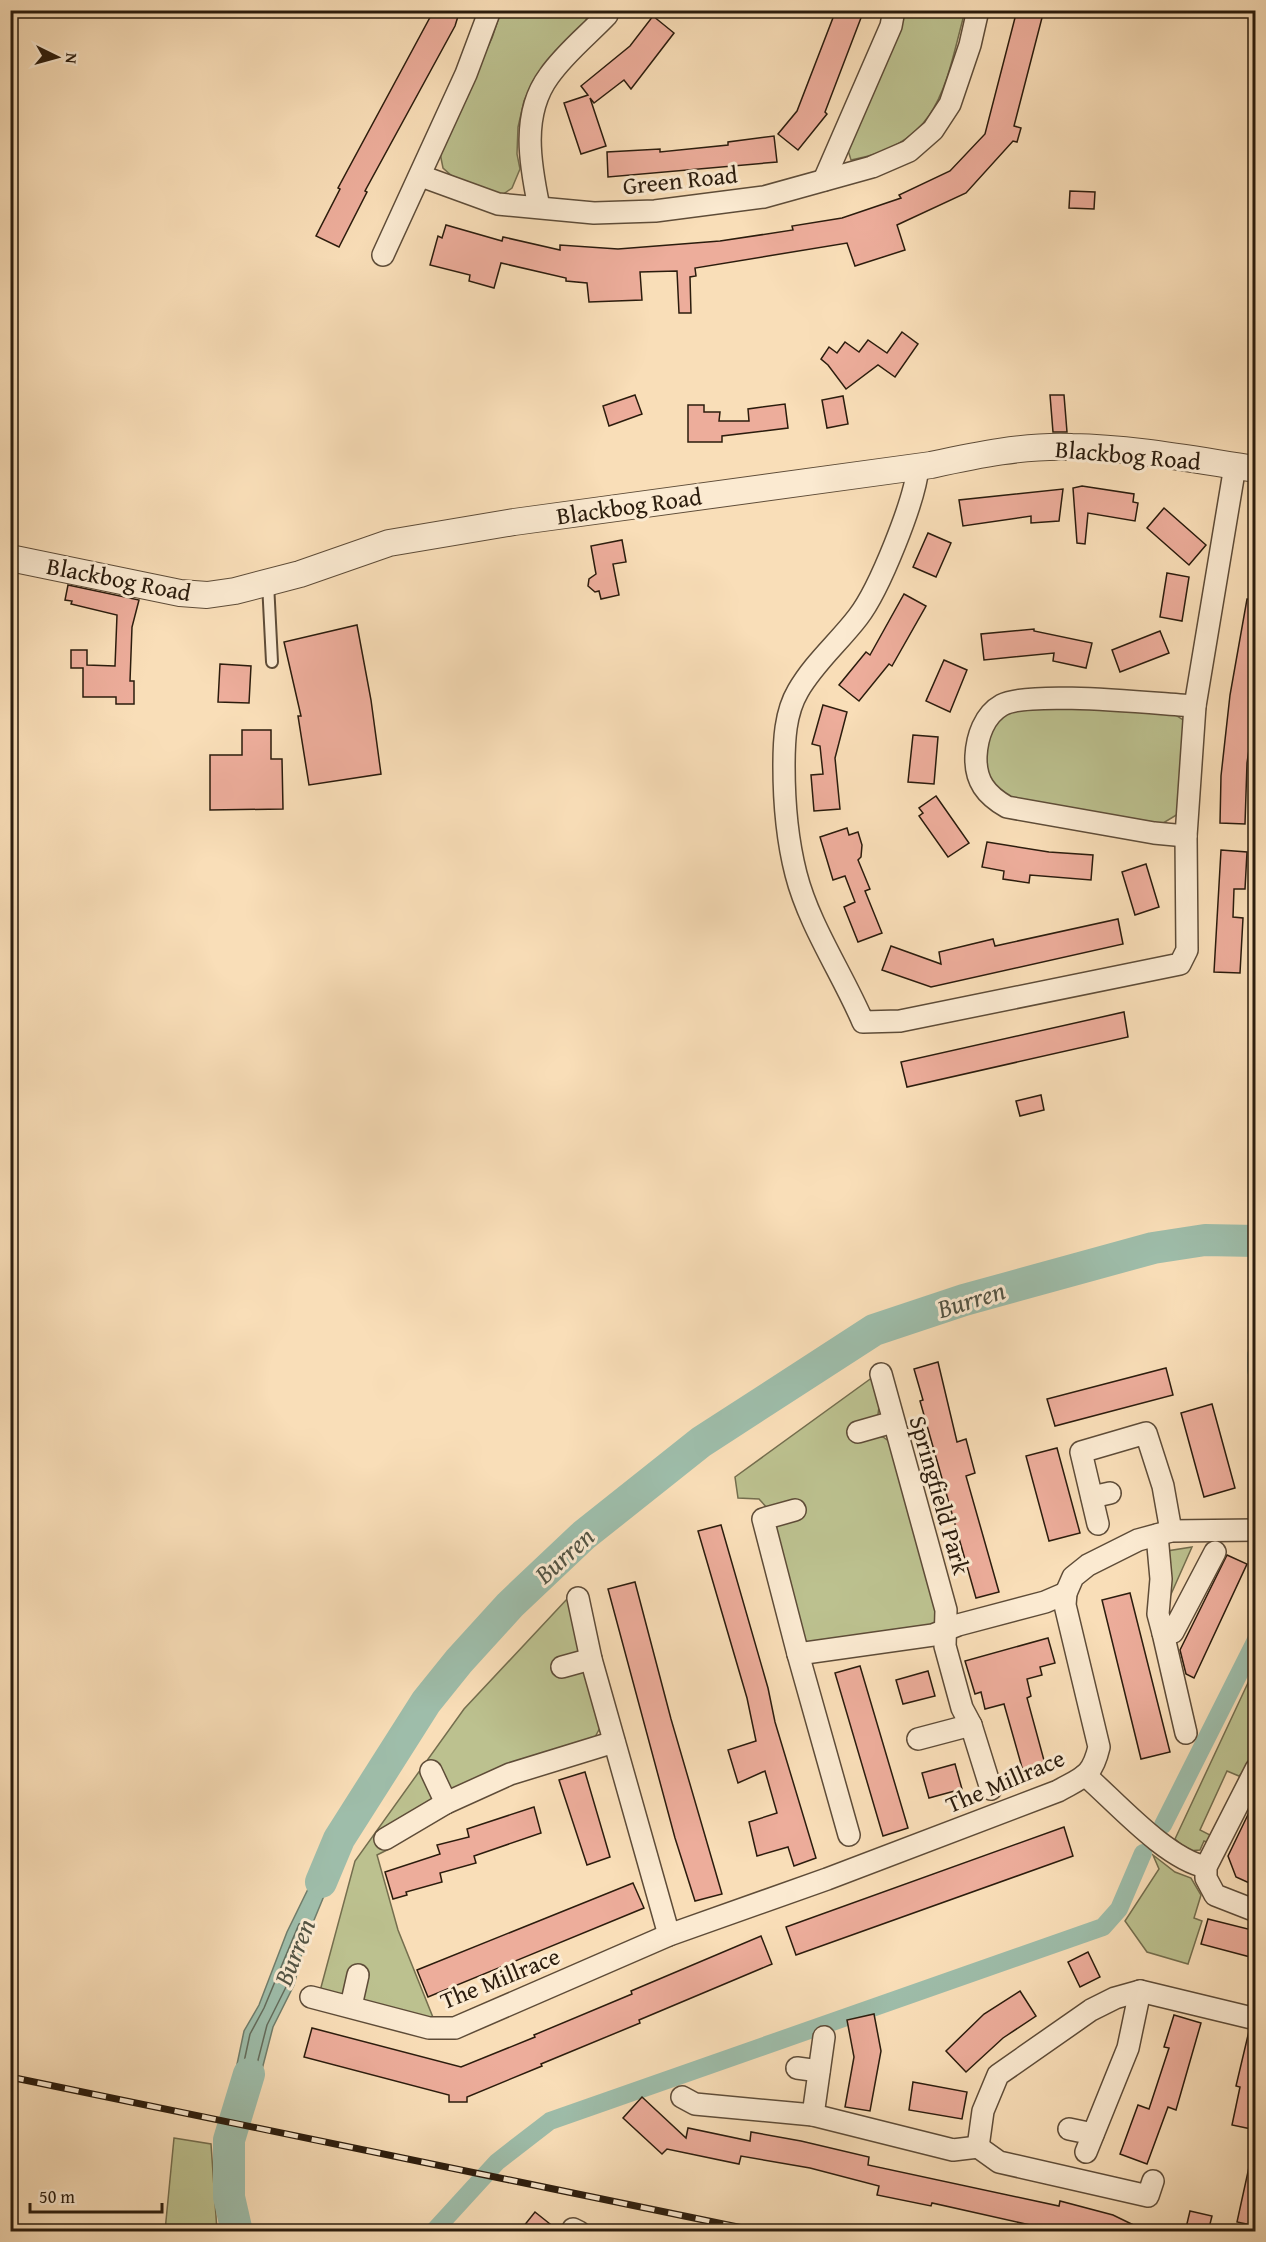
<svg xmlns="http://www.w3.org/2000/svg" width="1266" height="2242" font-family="'Gentium Book Plus',serif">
<rect width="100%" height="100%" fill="#f9deb8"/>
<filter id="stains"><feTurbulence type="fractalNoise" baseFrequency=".00333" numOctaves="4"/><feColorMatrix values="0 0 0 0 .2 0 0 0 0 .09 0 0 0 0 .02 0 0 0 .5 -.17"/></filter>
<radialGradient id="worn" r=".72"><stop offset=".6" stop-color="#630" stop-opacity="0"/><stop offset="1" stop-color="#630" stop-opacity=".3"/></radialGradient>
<!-- green -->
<g fill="#bcc18f" stroke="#746e4e" stroke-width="1.5">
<polygon points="501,11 590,11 585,22 533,81 524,101 518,127 517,154 520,169 512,188 502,195 452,176 443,168 439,148 492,38"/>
<path d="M903,11h62c-20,74 -24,133 -114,149l-4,-13z"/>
<polygon points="1015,708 1168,710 1183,720 1187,729 1183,811 1160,825 1013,802 988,778 984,760 986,745 996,723 1005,711"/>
<polygon points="873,1377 879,1407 875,1436 883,1437 890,1442 938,1614 934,1624 924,1628 810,1644 802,1638 775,1529 781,1523 759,1499 738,1498 735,1477"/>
<polygon points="1192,1547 1168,1601 1167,1551"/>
<polygon points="568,1598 601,1726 595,1737 382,1831 387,1850 377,1855 398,1930 434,2020 320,1991 355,1861 464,1709"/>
<polygon points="1254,1670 1255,1760 1239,1776 1227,1771 1200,1830 1212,1836 1209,1843 1204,1841 1200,1850 1188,1851 1175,1839"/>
<polygon points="1153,1855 1175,1872 1191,1878 1201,1895 1194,1918 1202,1921 1188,1964 1147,1952 1125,1921 1159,1869"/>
<polygon points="174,2138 211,2144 217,2231 165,2231"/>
</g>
<!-- water -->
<g fill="#9ebdaa" stroke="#707d6b" stroke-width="1.5">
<polygon points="332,1840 345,1845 305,1942 294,1985 273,2027 250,2116 227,2112 244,2031 259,2005 287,1932"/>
<polygon points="226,2128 243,2132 239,2170 249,2231 228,2231 220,2161"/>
</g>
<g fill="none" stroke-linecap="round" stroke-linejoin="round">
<!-- shore -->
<g stroke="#646c5c" stroke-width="1.5">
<polygon points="303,1923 304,1927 288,1983 267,2025 246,2107 237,2108 235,2104 250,2034 264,2008 299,1924"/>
<path d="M234,2232c-1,-22 -18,-81 -2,-96l4,3 -3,32 10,61"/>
</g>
<!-- canal -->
<g stroke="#9ebdaa" stroke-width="18">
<polyline points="1256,1355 1256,1371"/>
<polyline points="1163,1825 1256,1640"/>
<polyline points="433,2232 497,2162 550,2121 1103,1927 1119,1909 1143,1853"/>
</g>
<!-- river -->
<g stroke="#9ebdaa" stroke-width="32">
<polyline points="321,1882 339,1839 426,1702 459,1661 510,1605 584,1535 701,1442 874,1330 964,1300 1153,1248 1205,1240 1256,1241"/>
<polyline points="237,2232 229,2197 229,2140 249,2074"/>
</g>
</g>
<!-- building -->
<g fill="#edad9b" stroke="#2b1c0d" stroke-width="1.5">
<polygon points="434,10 460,10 455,26 365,191 367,192 339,247 316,236 340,189 338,188"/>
<polygon points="836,10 864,10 825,112 827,114 798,150 778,134 797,111"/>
<polygon points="1017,10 1044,10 1014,126 1021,128 1017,142 1013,141 966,193 897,225 905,250 855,266 847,243 695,268 696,276 690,277 691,313 679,313 677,271 640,272 642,300 589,302 587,283 566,281 566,278 501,263 494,288 469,281 470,275 430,265 438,236 442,238 446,225 502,241 503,237 560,250 560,245 618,249 720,241 793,230 792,226 842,218 901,198 899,195 950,171 985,134"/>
<polygon points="653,16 674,33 631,89 624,80 594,103 590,98 606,146 581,154 564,103 588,95 581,86 630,46"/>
<polygon points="774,136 777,162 608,177 607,152 660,149 660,152 728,145 728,142"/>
<polygon points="1070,191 1095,192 1094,209 1069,208"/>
<polygon points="902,332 918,344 895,377 878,365 846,389 828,365 821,359 829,347 837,353 845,342 859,352 868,340 887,353"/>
<polygon points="635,395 642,414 609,426 603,406"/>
<polygon points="1050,395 1064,395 1067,432 1053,432"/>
<polygon points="843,396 848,424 827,428 822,400"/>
<polygon points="785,404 788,428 722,436 722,442 688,442 688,405 704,405 704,412 720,412 719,421 749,421 748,409"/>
<polygon points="1082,486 1134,494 1133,502 1138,503 1135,521 1088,513 1085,544 1077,543 1073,488"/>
<polygon points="1063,489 1059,521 1031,523 1031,516 963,526 959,500"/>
<polygon points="1164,508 1206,545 1189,565 1147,528"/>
<polygon points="928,533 951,543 936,577 913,567"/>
<polygon points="622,540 626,562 613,564 619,595 601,599 599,591 595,592 588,586 589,579 596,574 591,546"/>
<polygon points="1167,573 1189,577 1182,621 1160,617"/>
<polygon points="68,585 139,600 132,627 130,681 134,681 134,704 116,704 116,697 83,697 83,668 71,668 71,650 87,650 87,665 115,666 117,615 71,604 72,601 65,600"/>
<polygon points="904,594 926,606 892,666 889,664 859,701 839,685 866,652 870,655"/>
<polygon points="1247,599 1256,600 1256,702 1247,763 1245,824 1220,823 1221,776 1230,695"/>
<polygon points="357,625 371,700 381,774 309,785 298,716 301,716 284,642"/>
<polygon points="1034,629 1034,631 1092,643 1086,668 1053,661 1054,653 984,660 981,634"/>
<polygon points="1160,631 1169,653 1120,672 1112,650"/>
<polygon points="944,660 967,670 950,712 926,701"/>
<polygon points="220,664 251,666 249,703 218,702"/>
<polygon points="823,705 847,712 835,758 840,809 814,811 811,775 823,774 820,746 812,744"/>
<polygon points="242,730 271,730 271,759 282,759 283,809 210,810 210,755 242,755"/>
<polygon points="913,735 938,737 934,784 908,782"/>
<polygon points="936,796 969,843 948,857 919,816 923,813 919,808"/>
<polygon points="847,828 849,835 858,832 862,845 861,857 858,860 870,889 865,891 882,933 858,942 844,907 855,902 845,876 833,880 820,837"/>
<polygon points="987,842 1049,852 1093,855 1091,880 1030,875 1029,883 1003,879 1004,871 982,867"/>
<polygon points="1221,850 1247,852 1245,889 1234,889 1233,917 1243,918 1240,973 1214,972"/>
<polygon points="1146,864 1159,907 1135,915 1122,872"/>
<polygon points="1118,919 1123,944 931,987 882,970 891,946 941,964 939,952 993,939 995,946"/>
<polygon points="1124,1012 1128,1037 907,1087 901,1062"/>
<polygon points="1041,1095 1044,1110 1020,1116 1016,1101"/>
<polygon points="938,1362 957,1442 966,1439 975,1473 966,1476 999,1592 976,1598 920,1401 923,1400 914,1369"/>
<polygon points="1166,1368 1173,1395 1055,1426 1047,1399"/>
<polygon points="1212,1404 1235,1488 1204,1497 1181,1413"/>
<polygon points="1057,1448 1080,1533 1049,1541 1026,1456"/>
<polygon points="721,1525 768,1688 775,1722 816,1858 794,1866 788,1847 757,1856 749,1822 777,1813 765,1771 738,1783 728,1750 756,1741 747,1698 698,1531"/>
<polygon points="1227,1555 1247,1564 1194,1678 1186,1674 1180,1650"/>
<polygon points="635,1582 671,1719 722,1894 695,1901 675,1838 608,1589"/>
<polygon points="1130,1593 1170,1752 1141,1759 1102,1600"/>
<polygon points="1048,1638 1055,1663 1040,1667 1042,1675 1027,1679 1031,1696 1027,1698 1045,1764 1023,1771 1004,1704 985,1709 981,1692 975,1694 965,1661"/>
<polygon points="860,1666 908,1828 883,1836 835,1673"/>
<polygon points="928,1671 935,1696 903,1704 896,1680"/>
<polygon points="955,1764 962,1789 929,1798 922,1773"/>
<polygon points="585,1772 610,1857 587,1865 559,1780"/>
<polygon points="1256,1798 1256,1886 1236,1877 1228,1856"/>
<polygon points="534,1807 541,1833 474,1856 476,1863 440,1873 442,1882 406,1892 407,1895 393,1899 385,1872 440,1854 437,1845 469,1837 467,1829"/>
<polygon points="1064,1827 1073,1856 796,1955 786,1927"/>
<polygon points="633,1883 644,1908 428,1997 417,1970"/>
<polygon points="1208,1919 1256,1931 1254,1958 1201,1944"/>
<polygon points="761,1936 772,1964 639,2020 640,2023 541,2064 542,2066 467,2097 467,2102 449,2102 449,2095 304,2057 312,2028 461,2067 535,2037 534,2035 632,1994 631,1991"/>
<polygon points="1088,1952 1100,1977 1080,1987 1068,1962"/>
<polygon points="1020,1991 1036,2016 1003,2038 966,2072 946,2051 984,2014"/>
<polygon points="874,2014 881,2051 870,2111 845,2107 854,2057 847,2020"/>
<polygon points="1174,2015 1201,2023 1176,2110 1168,2107 1147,2164 1120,2154 1138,2105 1149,2109 1169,2048 1164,2047"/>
<polygon points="1249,2031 1256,2031 1256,2130 1232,2125 1240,2087 1236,2086"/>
<polygon points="913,2082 967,2092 962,2119 909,2110"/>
<polygon points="642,2097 686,2138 688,2128 750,2141 751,2132 801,2141 869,2157 868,2165 1059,2206 1060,2201 1113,2215 1148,2232 1061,2232 932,2203 931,2206 877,2195 879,2186 810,2168 741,2156 739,2164 667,2149 662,2154 623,2118"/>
<polygon points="1249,2167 1256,2168 1256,2226 1237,2222"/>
<polygon points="1190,2211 1212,2216 1208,2232 1185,2232"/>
<polygon points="535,2212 560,2232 519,2232"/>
</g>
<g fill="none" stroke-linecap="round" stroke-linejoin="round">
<defs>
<polyline id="service" points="268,583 272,662"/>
<g id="minor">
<polyline points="421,176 498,204 594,213 655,211 764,197 872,167 909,151 933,130 950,104 970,45 978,10"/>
<polyline points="824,180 891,26 894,10"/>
<path d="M539,207c-9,-43 -18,-93 10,-131 16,-23 39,-41 58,-61l1,-5"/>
<polyline points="383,255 466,74 490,10"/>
<path d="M918,467c-3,34 -39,123 -60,150 -19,25 -44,46 -60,74 -13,22 -14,50 -14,75 0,36 3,73 12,108 13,51 46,99 67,148l37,-1 280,-57 7,-14 -1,-114 9,-130 40,-240"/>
<path d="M1186,836l-32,-3 -147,-26c-21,-12 -32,-26 -31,-51 1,-19 8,-41 26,-51 28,-15 155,-1 193,1"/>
<polyline points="881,1374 946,1610 945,1646 962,1708 971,1725 991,1789"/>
<polyline points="858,1432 893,1422"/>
<polyline points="1092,1497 1110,1493"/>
<polyline points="795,1510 763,1519 798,1654 849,1835"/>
<polyline points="1098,1524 1081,1452 1146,1433 1163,1486 1171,1531"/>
<polyline points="1157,1535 1161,1579 1158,1614 1163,1633 1173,1632 1215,1552"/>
<polyline points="578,1598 591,1659 669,1935"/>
<polyline points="1163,1633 1186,1733"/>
<polyline points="798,1654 933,1635 958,1625 1045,1602 1066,1593"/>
<polyline points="562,1667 591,1659"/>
<polyline points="918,1739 971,1725"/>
<polyline points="1256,1769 1206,1867 1206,1878 1215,1895 1256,1911"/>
<polyline points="431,1771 446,1803"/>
<path d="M1085,1775c31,27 81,84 121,92"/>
<polyline points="385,1839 446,1803 510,1774 614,1742"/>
<path d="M311,1997l118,31h26l214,-93 158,-56 231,-88c25,-14 34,-14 41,-44l-34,-142 1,-12 7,-16 15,-12 50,-25 33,-9 85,-1"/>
<polyline points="351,2006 358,1975"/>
<polyline points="797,2068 819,2071"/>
<polyline points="682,2097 695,2104 813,2115 824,2037"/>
<polyline points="813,2115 953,2150 978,2147 999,2162 1148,2196 1153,2181"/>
<polyline points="1069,2129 1093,2134"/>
<polyline points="978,2147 983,2111 998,2075 1091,2010 1115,1998 1140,1991 1256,2019"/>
<polyline points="1086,2152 1128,2048 1140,1991"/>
<polyline points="573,2229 579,2232"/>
</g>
<path id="tertiary" d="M10,558l170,35 27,2 28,-4 65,-17 89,-31 125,-21 417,-57c46,-10 94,-20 141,-18 62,1 123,13 184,22"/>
</defs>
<!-- service casing -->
<use href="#service" stroke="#5e4c38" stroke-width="14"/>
<!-- minor casing -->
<use href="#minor" stroke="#5e4c38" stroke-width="24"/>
<!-- tertiary casing -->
<use href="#tertiary" stroke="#5e4c38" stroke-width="28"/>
<!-- service -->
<use href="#service" stroke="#fbead1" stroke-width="10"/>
<!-- minor -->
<use href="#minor" stroke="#fbead1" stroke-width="21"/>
<!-- tertiary -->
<use href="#tertiary" stroke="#fbead1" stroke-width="26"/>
<defs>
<polyline id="rail" points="10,2077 762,2232"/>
</defs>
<!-- rail casing -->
<use href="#rail" stroke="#2b1c0d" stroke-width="7"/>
<!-- rail -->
<use href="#rail" stroke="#fbead1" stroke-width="4.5" stroke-dasharray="14" stroke-linecap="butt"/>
</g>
<g text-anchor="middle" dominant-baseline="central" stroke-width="6" stroke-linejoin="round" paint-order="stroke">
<!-- street labels -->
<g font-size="24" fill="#2b1c0d" stroke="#fbead1">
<text transform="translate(680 180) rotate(-6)">Green Road</text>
<text transform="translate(1128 455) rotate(5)">Blackbog Road</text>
<text transform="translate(629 506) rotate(-8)">Blackbog Road</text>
<text transform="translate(119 579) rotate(11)">Blackbog Road</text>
<text transform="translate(940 1495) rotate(74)">Springfield Park</text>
<text transform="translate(1005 1781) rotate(-23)">The Millrace</text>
<text transform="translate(500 1978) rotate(-22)">The Millrace</text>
</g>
<!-- water labels -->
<g font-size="26" font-style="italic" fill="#535444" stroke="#fbead1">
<text transform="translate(971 1299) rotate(-17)">Burren</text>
<text transform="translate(564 1555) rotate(-42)">Burren</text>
<text transform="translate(294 1952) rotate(-68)">Burren</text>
</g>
</g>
<!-- margin -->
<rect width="1266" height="2242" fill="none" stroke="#f9deb8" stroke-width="36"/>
<rect x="12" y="12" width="1242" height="2218" fill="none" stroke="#2b1c0d" stroke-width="3"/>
<rect x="18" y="18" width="1230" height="2206" fill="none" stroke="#2b1c0d" stroke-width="1.5"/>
<!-- north arrow -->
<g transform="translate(57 57) rotate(95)" stroke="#fbead1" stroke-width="4.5" paint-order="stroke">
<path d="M0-4.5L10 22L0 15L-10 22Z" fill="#2b1c0d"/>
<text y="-9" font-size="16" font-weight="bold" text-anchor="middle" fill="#2b1c0d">N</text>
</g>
<!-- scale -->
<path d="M30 2203v9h132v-9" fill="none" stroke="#2b1c0d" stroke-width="3"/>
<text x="39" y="2203" font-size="18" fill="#2b1c0d" stroke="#fbead1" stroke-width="4.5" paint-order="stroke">50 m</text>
<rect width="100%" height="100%" filter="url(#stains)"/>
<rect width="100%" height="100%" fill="url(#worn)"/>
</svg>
